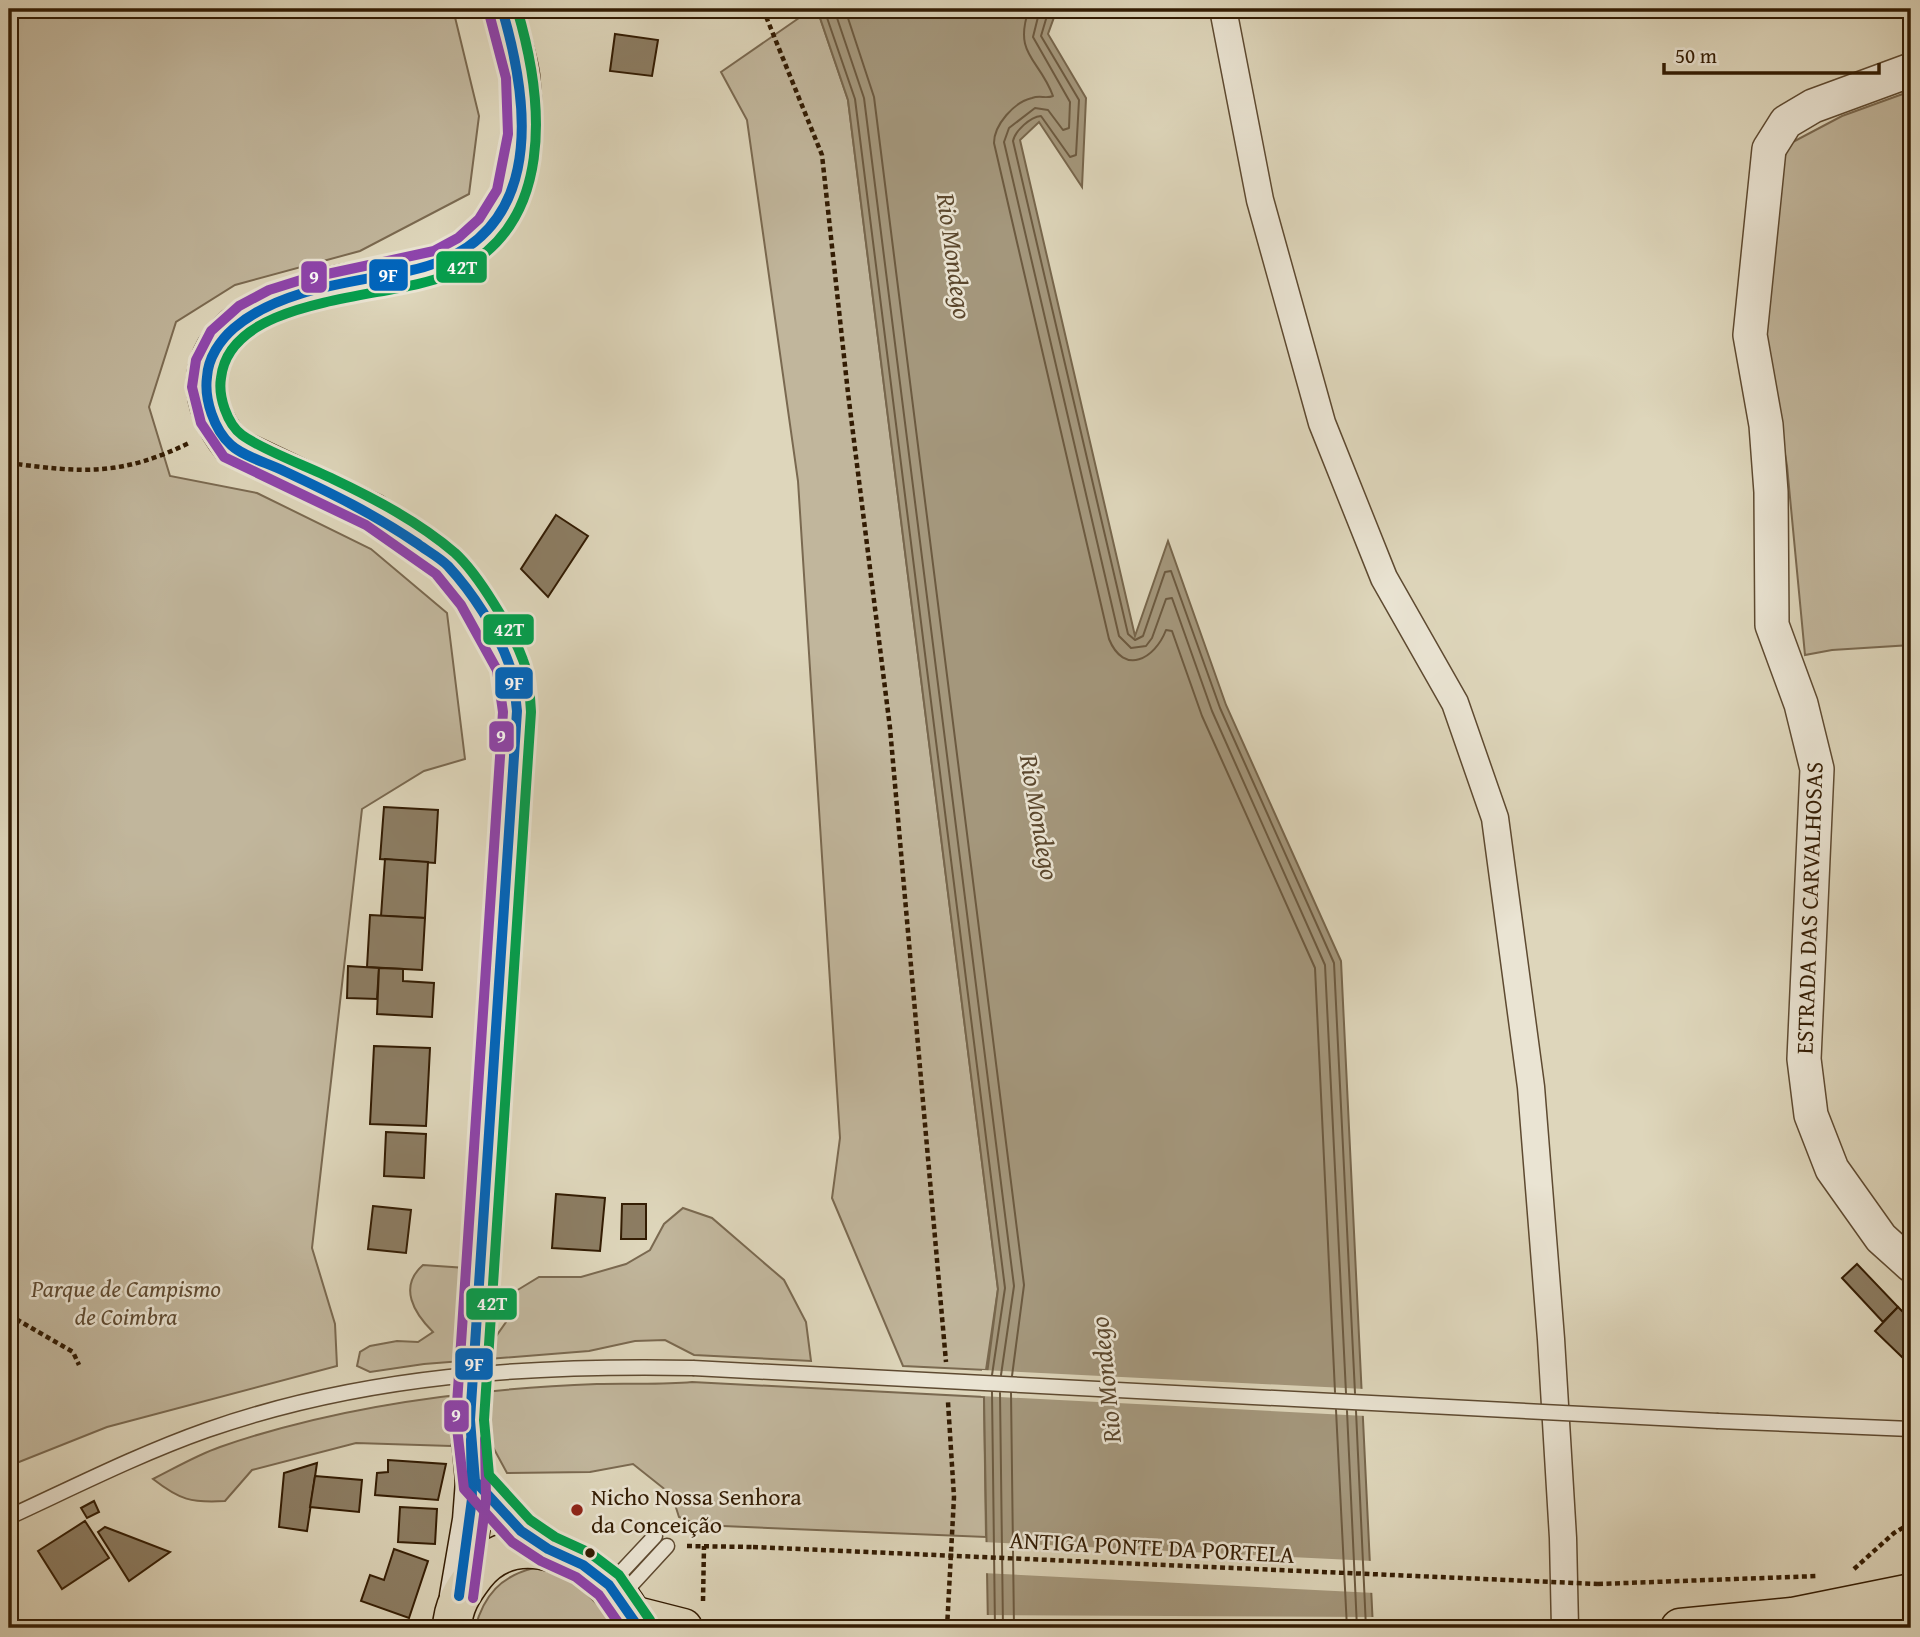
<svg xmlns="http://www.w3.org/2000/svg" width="1920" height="1637" font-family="'Gentium Book Plus',serif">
<rect width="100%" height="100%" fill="#ded6bb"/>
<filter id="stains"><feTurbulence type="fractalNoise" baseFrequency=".00286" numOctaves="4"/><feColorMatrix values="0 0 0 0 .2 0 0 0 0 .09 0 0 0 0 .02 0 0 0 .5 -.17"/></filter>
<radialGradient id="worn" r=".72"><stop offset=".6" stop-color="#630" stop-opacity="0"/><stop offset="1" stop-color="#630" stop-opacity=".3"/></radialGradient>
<!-- green -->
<g fill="#c1b69c" stroke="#7a6950" stroke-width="2">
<polygon points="9,9 453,9 479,116 469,194 360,251 235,285 176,322 149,407 170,476 257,493 371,549 447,613 465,759 424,771 362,809 312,1248 335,1324 337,1366 107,1427 9,1466"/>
<polygon points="812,9 817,9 848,100 998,1289 986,1370 903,1366 832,1198 840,1138 798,481 747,120 721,72"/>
<polygon points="1911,91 1911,645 1832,650 1805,655 1787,466 1765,337 1775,186 1789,144 1842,116"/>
<path d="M683,1208l29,10 72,62 22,42 5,39 -117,-6 -29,-15 -30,1 -46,10 -165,13 -54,8 -13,-6 3,-14 10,-6 27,-5 21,1 15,-10c-19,-19 -35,-45 -10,-67l43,3 26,74 14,-20 5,-28 28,-17h42l45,-13 24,-14 14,-26z"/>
<path d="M692,1382l292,15 2,140 -287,-12 -20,-8 -7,-22 -39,-31 -43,8 -83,1 -26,-48 -27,11 -3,10 -95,-3 -104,27 -27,31c-34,2 -45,-1 -72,-22 22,-11 44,-24 67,-32 120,-42 250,-58 377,-63 32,-1 63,1 95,-2z"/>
<path d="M534,1568l35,8 41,41 6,11h-141c9,-33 26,-52 59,-60z"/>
</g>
<!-- water -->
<polygon fill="#a4977c" stroke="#77664c" stroke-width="2" points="817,9 1057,9 1048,34 1086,98 1082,187 1039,122 1020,140 1135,636 1168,541 1226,705 1341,961 1373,1628 988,1628 984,1397 998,1289 848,100"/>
<!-- pier -->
<g fill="#ded6bb">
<polygon points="982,1370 1365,1389 1366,1416 981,1396"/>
<polygon points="983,1542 1373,1561 1375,1593 983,1573"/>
<polygon points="984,1615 1376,1617 1376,1628 984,1628"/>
</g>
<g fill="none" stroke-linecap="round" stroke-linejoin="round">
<!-- shore -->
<g stroke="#6c5a40" stroke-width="2">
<polyline points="824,9 855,99 1005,1288 992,1375"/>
<polyline points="834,9 864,98 1014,1286 1001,1375"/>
<polyline points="845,9 874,97 1024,1285 1012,1376"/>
<path d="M1029,9c-16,46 10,49 24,87 -7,3 -13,-1 -21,2 -18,4 -38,27 -38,45l115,496c15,37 46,20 57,-9l6,1 30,85 113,252 20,424"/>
<polyline points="1040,9 1033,37 1070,102 1069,128 1063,130 1048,110 1035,108 1009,128 1004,142 1119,636 1131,648 1146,646 1152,638 1166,599 1172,598 1212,711 1325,965 1346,1393"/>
<path d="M1049,9l-8,27 38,64 -3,55 -6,2 -29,-41c-11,1 -26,15 -28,25l115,493 7,6 8,-4 22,-64 6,-1 49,137 114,255 21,430"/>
<polyline points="992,1392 995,1628"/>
<polyline points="1000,1393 1003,1628"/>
<polyline points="1011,1393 1014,1628"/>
<polyline points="1336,1410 1347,1628"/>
<polyline points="1347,1411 1357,1628"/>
<polyline points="1356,1411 1366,1628"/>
</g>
</g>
<!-- building -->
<g fill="#8c7d63" stroke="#331c03" stroke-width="2">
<polygon points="615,34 658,40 652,76 610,71"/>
<polygon points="556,515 588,536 548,597 521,569"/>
<polygon points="384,807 438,810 435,863 380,859"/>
<polygon points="385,859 428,862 425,918 381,916"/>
<polygon points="370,915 425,918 422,970 367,967"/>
<polygon points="348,966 379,968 377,999 347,998"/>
<polygon points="379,968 403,969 403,981 434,983 432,1017 377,1014"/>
<polygon points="374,1046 430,1048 426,1126 370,1124"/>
<polygon points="1911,1096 1911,1144 1905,1144"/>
<polygon points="386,1132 426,1134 424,1178 384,1176"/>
<polygon points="556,1194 605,1198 600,1251 552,1248"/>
<polygon points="622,1204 646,1204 646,1239 621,1239"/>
<polygon points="373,1206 411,1210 406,1253 368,1249"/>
<polygon points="1857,1264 1898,1307 1883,1322 1842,1278"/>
<polygon points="1898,1307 1911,1320 1911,1349 1903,1358 1875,1331"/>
<polygon points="388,1460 446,1464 438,1500 375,1495 377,1473 388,1472"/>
<polygon points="317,1463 307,1531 279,1527 284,1473"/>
<polygon points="315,1476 362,1480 359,1512 310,1507"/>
<polygon points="94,1501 99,1512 87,1518 81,1508"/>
<polygon points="400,1507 437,1509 435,1544 398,1542"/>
<polygon points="85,1521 109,1558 62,1589 38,1551"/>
<polygon points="105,1527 170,1552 129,1581 98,1532"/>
<polygon points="394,1549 428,1561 409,1618 361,1601 370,1575 384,1580"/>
</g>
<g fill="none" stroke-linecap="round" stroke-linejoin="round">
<!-- secondary-tunnel -->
<polyline stroke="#bcb196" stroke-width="38" stroke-dasharray="38 19" stroke-linecap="butt" points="470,1425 475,1343"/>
<defs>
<g id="service">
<polyline points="1718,1421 1911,1429"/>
<path d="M9,1517c65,-30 130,-63 198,-87 157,-55 321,-65 486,-62"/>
<polyline points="611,1583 655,1536"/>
<polyline points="621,1596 667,1546"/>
</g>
<polyline id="minor" points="1223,9 1260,200 1322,423 1384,578 1455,703 1495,818 1531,1087 1551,1339 1563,1538 1565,1628"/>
<polyline id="tertiary" points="1911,70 1813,106 1786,122 1769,149 1750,335 1766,425 1771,492 1772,625 1801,704 1817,769 1804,1059 1811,1115 1832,1169 1881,1238 1911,1265"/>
<g id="secondary">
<path d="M475,1343l42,-632 -7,-46 -37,-68 -27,-33 -73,-51 -141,-67c-19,-24 -32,-51 -23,-82 24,-78 163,-80 229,-100 18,-6 39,-22 52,-36 34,-36 35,-105 30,-152 -3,-22 -12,-46 -18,-67"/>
<polyline points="475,1481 521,1531 548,1549"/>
<polyline points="459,1596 472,1520 475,1481 470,1425"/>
</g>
<g id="primary">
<polyline points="632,1615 683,1628"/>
<path d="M452,1628c1,-22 10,-36 23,-53 36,-46 96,-24 133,9 14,12 23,29 31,44"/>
<polyline points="1680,1628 1792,1617 1911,1593"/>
<polyline points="1883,1628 1911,1623"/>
</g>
</defs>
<!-- service casing -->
<use href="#service" stroke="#5e4a31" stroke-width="17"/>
<!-- minor casing -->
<use href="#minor" stroke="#5e4a31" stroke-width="29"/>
<!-- tertiary casing -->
<use href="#tertiary" stroke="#5e4a31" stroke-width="36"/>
<!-- secondary casing -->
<use href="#secondary" stroke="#331c03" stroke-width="41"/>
<!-- primary casing -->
<use href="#primary" stroke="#331c03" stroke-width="41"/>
<!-- path -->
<g stroke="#331c03" stroke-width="4.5" stroke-dasharray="5 3.5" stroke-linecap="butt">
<polyline points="763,9 822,155 848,393 890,728 946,1362"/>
<path d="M9,463c74,10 113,13 182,-21"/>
<polyline points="9,1315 73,1352 79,1365"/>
<polyline points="687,1546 753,1547"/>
<polyline points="1854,1569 1894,1533 1911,1523"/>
<polyline points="1598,1584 1818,1576"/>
<polyline points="703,1601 704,1546"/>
<polyline points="947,1628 954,1497 948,1402"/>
</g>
<!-- service -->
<use href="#service" stroke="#eae4d3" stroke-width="14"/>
<!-- minor -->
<use href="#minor" stroke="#eae4d3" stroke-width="26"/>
<!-- tertiary -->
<use href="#tertiary" stroke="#eae4d3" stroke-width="33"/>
<!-- secondary -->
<use href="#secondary" stroke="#eae4d3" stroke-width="38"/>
<!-- primary -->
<use href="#primary" stroke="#ded6bb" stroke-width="38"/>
<defs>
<polyline id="service-bridge" points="693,1368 1718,1421"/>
</defs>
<!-- service-bridge casing -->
<use href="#service-bridge" stroke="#5e4a31" stroke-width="17" stroke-linecap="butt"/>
<!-- path-bridge -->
<polyline stroke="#331c03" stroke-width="4.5" stroke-dasharray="5 3.5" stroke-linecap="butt" points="753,1547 1598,1584"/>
<!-- service-bridge -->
<use href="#service-bridge" stroke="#eae4d3" stroke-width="14"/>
<defs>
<g id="bus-1">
<path d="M502,9c31,105 42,234 -94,262 -57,12 -127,17 -174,57 -14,12 -26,30 -27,49 -3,22 7,53 24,68 13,12 37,18 53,26 47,22 90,43 134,73 9,7 21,13 30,22 24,26 49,64 61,98 6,14 6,32 8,47l-47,709 5,61 46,50 27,18 35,16 26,20 30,43"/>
<polyline points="459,1596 472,1499 471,1440"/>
</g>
<g id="bus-2">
<polyline points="489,13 506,78 508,134 497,190 479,219 458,238 434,251 304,279 269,290 239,306 211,331 196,360 192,387 201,423 224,457 366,525 436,574 461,605 497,670 503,712 456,1419 464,1489 512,1542 541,1561 576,1577 599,1595 622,1628"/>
<polyline points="473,1598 486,1500 485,1439"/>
</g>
<path id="bus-3" d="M517,9c27,91 40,219 -67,265 -58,26 -220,20 -229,104 -3,18 6,46 21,57 22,16 65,31 91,44 42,20 86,43 122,74 23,21 57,77 68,107 6,15 7,36 8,52l-47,708 5,55 41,45 25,17 35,16 29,22 31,45"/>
</defs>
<!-- bus-1 casing -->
<use href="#bus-1" stroke="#eae4d3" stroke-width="16"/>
<!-- bus-2 casing -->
<use href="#bus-2" stroke="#eae4d3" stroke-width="16"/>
<!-- bus-3 casing -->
<use href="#bus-3" stroke="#eae4d3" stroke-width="16"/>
<!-- bus-1 -->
<use href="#bus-1" stroke="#0065bd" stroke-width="10"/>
<!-- bus-2 -->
<use href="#bus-2" stroke="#8e44ad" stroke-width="10"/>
<!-- bus-3 -->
<use href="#bus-3" stroke="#039f4d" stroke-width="10"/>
</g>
<!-- markers -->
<circle fill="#8f2418" stroke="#eae4d3" stroke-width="2.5" cx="577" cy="1510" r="7"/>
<circle fill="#331c03" stroke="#eae4d3" stroke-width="2.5" cx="590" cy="1553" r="6"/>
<g text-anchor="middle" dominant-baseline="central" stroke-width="5" stroke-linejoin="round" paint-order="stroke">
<!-- street labels -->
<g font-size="24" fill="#331c03" stroke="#eae4d3">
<text transform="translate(1809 908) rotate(-88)">ESTRADA DAS CARVALHOSAS</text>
<text transform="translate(1152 1547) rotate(3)">ANTIGA PONTE DA PORTELA</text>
</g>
<!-- park labels -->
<g font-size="24" font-style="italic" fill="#5e4a31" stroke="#eae4d3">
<text x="126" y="1288">Parque de Campismo<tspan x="126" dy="28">de Coimbra</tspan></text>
</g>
<!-- poi labels -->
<g font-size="24" fill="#331c03" stroke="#eae4d3" text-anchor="start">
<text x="591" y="1496">Nicho Nossa Senhora<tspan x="591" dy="28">da Conceição</tspan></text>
</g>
<!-- water labels -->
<g font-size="26" font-style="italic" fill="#5b472d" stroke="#eae4d3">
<text transform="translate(955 256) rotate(82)">Rio Mondego</text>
<text transform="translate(1040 817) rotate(80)">Rio Mondego</text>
<text transform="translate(1105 1380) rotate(-96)">Rio Mondego</text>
</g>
</g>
<g stroke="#eae4d3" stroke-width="2.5">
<rect x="435" y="250" width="53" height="34" rx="7" fill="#039f4d"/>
<rect x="368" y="258" width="41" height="34" rx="7" fill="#0065bd"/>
<rect x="300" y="260" width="28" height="34" rx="7" fill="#8e44ad"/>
<rect x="482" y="613" width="53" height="33" rx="7" fill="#039f4d"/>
<rect x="494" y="666" width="40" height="34" rx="7" fill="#0065bd"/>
<rect x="488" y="720" width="27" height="33" rx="7" fill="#8e44ad"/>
<rect x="465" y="1287" width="53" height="34" rx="7" fill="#039f4d"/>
<rect x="454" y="1347" width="40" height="34" rx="7" fill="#0065bd"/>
<rect x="443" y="1399" width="27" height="34" rx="7" fill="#8e44ad"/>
</g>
<g font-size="19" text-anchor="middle" font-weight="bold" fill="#fff">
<text x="462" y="274">42T</text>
<text x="388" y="282">9F</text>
<text x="314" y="284">9</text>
<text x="509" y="636">42T</text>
<text x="514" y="690">9F</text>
<text x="501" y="743">9</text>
<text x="492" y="1310">42T</text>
<text x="474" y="1371">9F</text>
<text x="456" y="1422">9</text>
</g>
<!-- margin -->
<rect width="1920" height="1637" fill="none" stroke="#ded6bb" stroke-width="35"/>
<rect x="10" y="10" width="1899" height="1616" fill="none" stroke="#331c03" stroke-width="3.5"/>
<rect x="18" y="18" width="1885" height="1602" fill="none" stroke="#331c03" stroke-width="2"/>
<!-- scale -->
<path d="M1664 63v10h215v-10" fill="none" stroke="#331c03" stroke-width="3.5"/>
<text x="1675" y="63" font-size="21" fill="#331c03" stroke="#eae4d3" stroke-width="5" paint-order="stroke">50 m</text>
<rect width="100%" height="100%" filter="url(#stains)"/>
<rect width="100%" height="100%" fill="url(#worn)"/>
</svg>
